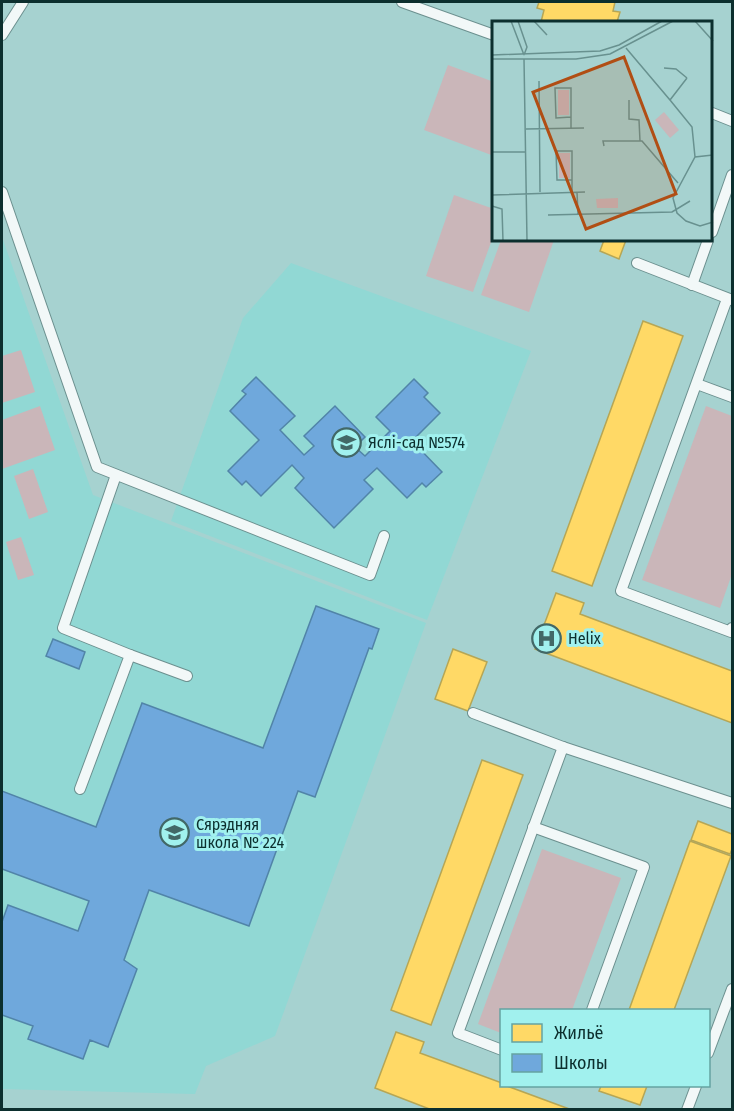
<svg xmlns="http://www.w3.org/2000/svg" width="734" height="1111" font-family="'Fira Sans Condensed',sans-serif">
<rect width="100%" height="100%" fill="#a6d2d0"/>
<!-- built -->
<g fill="#91d8d4">
<polygon points="2,237 93,495 426,623 275,1036 206,1066 195,1094 2,1089"/>
<polygon points="291,263 531,351 427,620 171,521 243,318"/>
</g>
<!-- green -->
<g fill="#cab6b9">
<polygon points="448,65 494,82 494,156 424,130"/>
<polygon points="454,195 494,209 494,234 473,292 426,276"/>
<polygon points="501,240 554,240 529,312 481,295"/>
<polygon points="21,350 35,392 2,403 2,356"/>
<polygon points="40,406 55,450 2,469 2,420"/>
<polygon points="706,406 732,416 732,574 720,608 642,580"/>
<polygon points="33,469 48,512 29,519 14,476"/>
<polygon points="21,537 34,575 18,580 6,542"/>
<polygon points="542,849 621,878 572,1010 502,1010 501,1033 478,1024"/>
</g>
<!-- homes -->
<g fill="#ffd966" stroke="#b6a655" stroke-width="1.5">
<polygon points="539,2 615,2 613,11 620,12 617,22 541,22 544,10 537,8"/>
<polygon points="604,240 626,240 619,259 600,251"/>
<polygon points="643,321 683,336 592,586 552,571"/>
<polygon points="556,593 584,603 580,614 732,671 732,723 535,649"/>
<polygon points="453,649 487,662 468,711 435,699"/>
<polygon points="482,760 523,775 431,1025 391,1010"/>
<polygon points="698,821 732,834 732,849 730,854 691,840"/>
<polygon points="690,841 731,856 674,1010 629,1010"/>
<polygon points="396,1032 424,1042 420,1053 502,1083 502,1086 507,1086 572,1110 432,1110 375,1088"/>
<polygon points="601,1086 647,1086 640,1105 599,1091"/>
</g>
<!-- schools -->
<g fill="#6fa8dc" stroke="#5184a8" stroke-width="1.5">
<polygon points="256,377 295,416 280,430 304,455 314,446 304,436 335,406 365,437 355,447 365,456 390,431 376,417 414,379 428,393 424,397 440,413 412,441 442,472 426,487 422,483 407,498 377,468 364,480 373,489 334,528 295,488 304,478 292,465 261,496 246,481 242,485 228,471 259,440 230,411 246,394 242,391"/>
<polygon points="316,606 379,629 372,649 369,648 315,797 298,791 249,926 149,890 124,960 137,969 108,1047 90,1040 83,1059 28,1039 33,1026 2,1015 2,922 8,905 78,931 89,901 2,869 2,791 96,827 142,703 263,748"/>
<polygon points="53,639 85,652 79,669 46,656"/>
</g>
<g fill="none" stroke-linecap="round" stroke-linejoin="round">
<defs>
<g id="service">
<polyline points="402,2 494,35"/>
<polyline points="2,35 23,2"/>
<polyline points="712,113 732,121"/>
<polyline points="2,192 97,467 370,575 384,536"/>
<polyline points="712,232 732,175"/>
<polyline points="637,263 732,300"/>
<polyline points="692,285 708,240"/>
<polyline points="727,299 621,591 731,632 732,628"/>
<polyline points="697,384 732,397"/>
<polyline points="130,655 187,676"/>
<polyline points="473,713 563,747 732,803"/>
<polyline points="80,789 130,655 63,628 116,475"/>
<polyline points="533,827 644,867 592,1010"/>
<polyline points="502,1050 458,1033 563,747"/>
<polyline points="708,1053 732,989"/>
<polyline points="687,1110 696,1086"/>
</g>
</defs>
<!-- service casing -->
<use href="#service" stroke="#6c908f" stroke-width="12"/>
<!-- service -->
<use href="#service" stroke="#f2f8f8" stroke-width="10"/>
</g>
<!-- icons -->
<defs>
<symbol id="school-ring" viewBox="-11 -11 22 22"><circle r="9.5" fill="#a1f1ee" stroke="#426867" stroke-width="1.5"/><path d="M0-5L7-2L0 1L-7-2ZM-4 1L0 2.5L4 1V4Q0 6-4 4Z" fill="#426867"/></symbol>
<symbol id="hospital-ring" viewBox="-11 -11 22 22"><circle r="9.5" fill="#a1f1ee" stroke="#426867" stroke-width="1.5"/><path d="M-5-5h3v3.5h4V-5h3V5h-3V1.5h-4V5h-3Z" fill="#426867"/></symbol>
</defs>
<g fill-rule="evenodd">
<use href="#school-ring" x="330" y="426" width="33" height="33"/>
<use href="#hospital-ring" x="530" y="622" width="33" height="33"/>
<use href="#school-ring" x="158" y="816" width="33" height="33"/>
</g>
<g text-anchor="middle" dominant-baseline="central" stroke-width="6" stroke-linejoin="round" paint-order="stroke">
<!-- poi labels -->
<g font-size="16" fill="#0c2f2e" stroke="#a1f1ee" text-anchor="start">
<text x="368" y="442">Яслі-сад №574</text>
<text x="568" y="638">Helix</text>
<text x="196" y="824">Сярэдняя<tspan x="196" dy="18">школа № 224</tspan></text>
</g>
</g>
<!-- overview -->
<g transform="translate(492 21)">
<rect width="220" height="220" fill="#a6d2d0"/>
<path d="M66,69h11v25h-11zM172,91l15,18 -9,8 -15,-18zM67,132h11v25h-11zM126,177v10h-21l-1,-9z" fill="#cab6b9"/>
<path fill="none" stroke="#68918f" stroke-width="1.5" d="M19,0l13,34M26,0l9,26 -3,8M42,0l13,14M203,0l18,20M134,27l44,52 17,-22M0,34l108,-4 19,-6 43,-24M0,38h84l34,-5 63,-33M32,38l3,182M172,47l12,1 11,9M47,60l1,111M137,79v19l10,1 1,21M178,79l22,27 3,30M79,96l-15,1 -1,-30h16v41M34,108l58,-1M112,125l-1,-5h39l36,42M0,131h34M221,134l-18,2 -22,41 4,15 9,8 14,5 13,-4M80,159h-15l-1,-29h16v41M85,171l1,22M0,174l93,-3M0,185l10,3 1,32h-11M56,194l124,-3 18,-11"/>
<path fill="#b14e14" fill-opacity="0.15" stroke="#b14e14" stroke-width="3" d="M132,36l52,137 -90,35 -53,-137z"/>
<rect width="220" height="220" fill="none" stroke="#0c2f2e" stroke-width="3"/>
</g>
<!-- border -->
<rect width="734" height="1111" fill="none" stroke="#0c2f2e" stroke-width="6"/>
<!-- legend -->
<rect x="500" y="1009" width="210" height="78" fill="#a1f1ee" stroke="#65a3a1" stroke-width="1.5"/>
<rect x="512" y="1024" width="30" height="18" fill="#ffd966" stroke="#65a3a1" stroke-width="1.5"/>
<text x="554" y="1039" font-size="18" fill="#0c2f2e">Жильё</text>
<rect x="512" y="1054" width="30" height="18" fill="#6fa8dc" stroke="#65a3a1" stroke-width="1.5"/>
<text x="554" y="1069" font-size="18" fill="#0c2f2e">Школы</text>
</svg>
